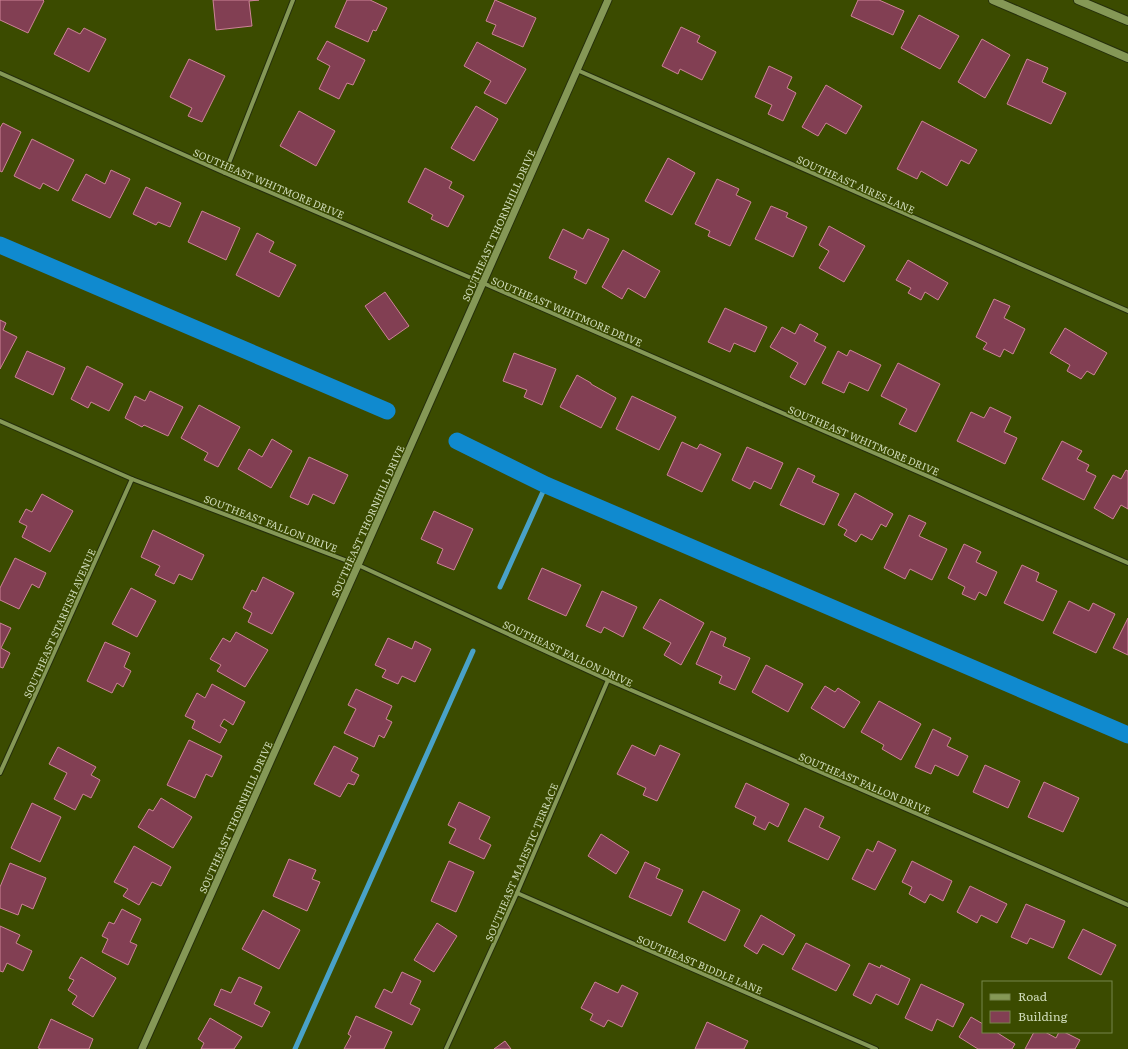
<svg xmlns="http://www.w3.org/2000/svg" width="1128" height="1049" font-family="Literata,serif">
<rect width="100%" height="100%" fill="#3b4b00"/>
<g fill="none" stroke-linecap="round" stroke-linejoin="round">
<!-- stream -->
<g stroke="#49a2c8" stroke-width="5">
<polyline points="500,587 546,485"/>
<polyline points="295,1049 473,651"/>
</g>
<!-- canal -->
<g stroke="#108acf" stroke-width="17">
<polyline points="0,245 387,411"/>
<polyline points="457,441 546,485 1128,735"/>
</g>
</g>
<!-- building -->
<g fill="#823f53" stroke="#cd8397">
<polygon points="0,0 43,0 44,1 28,33 0,20"/>
<polygon points="213,0 259,0 249,1 252,26 216,30"/>
<polygon points="347,0 370,0 387,8 376,31 373,30 368,42 335,27"/>
<polygon points="495,0 536,18 523,47 492,34 496,25 486,21"/>
<polygon points="858,0 879,0 904,11 893,35 851,16"/>
<polygon points="919,15 959,36 940,69 901,48"/>
<polygon points="681,27 700,36 697,42 716,52 702,80 680,69 678,74 662,66"/>
<polygon points="68,28 80,34 84,28 106,39 89,72 54,54"/>
<polygon points="982,39 1010,55 985,98 958,82"/>
<polygon points="327,41 365,60 353,85 347,83 339,99 319,89 330,66 317,59"/>
<polygon points="477,42 526,69 506,104 484,93 491,81 464,66"/>
<polygon points="189,59 225,76 202,122 188,116 192,108 170,97"/>
<polygon points="1027,59 1048,68 1042,82 1066,93 1051,124 1007,104"/>
<polygon points="769,66 792,77 787,88 796,93 783,121 768,114 772,105 755,97"/>
<polygon points="826,85 862,106 846,134 826,123 818,136 802,127"/>
<polygon points="476,106 498,119 474,161 451,148"/>
<polygon points="299,111 335,131 316,166 280,146"/>
<polygon points="922,121 977,150 969,164 961,160 947,186 921,171 917,179 897,169"/>
<polygon points="3,123 21,132 2,172 0,171 0,128"/>
<polygon points="32,139 74,160 58,191 43,183 40,189 14,176"/>
<polygon points="668,158 695,173 672,215 645,201"/>
<polygon points="425,168 452,182 449,188 464,196 448,227 431,219 433,215 408,202"/>
<polygon points="111,170 130,179 110,218 72,200 86,174 105,184"/>
<polygon points="717,179 739,189 736,195 751,202 730,246 708,236 710,231 695,224"/>
<polygon points="146,187 181,203 170,227 158,222 156,225 133,214"/>
<polygon points="771,206 788,213 786,217 807,227 793,257 755,239"/>
<polygon points="202,211 240,228 226,260 188,242"/>
<polygon points="829,226 865,246 844,282 819,268 829,251 819,245"/>
<polygon points="563,229 583,239 588,229 609,239 586,284 574,278 577,271 549,258"/>
<polygon points="257,233 274,242 269,252 296,265 279,297 236,275"/>
<polygon points="623,250 660,271 645,298 628,288 622,299 602,287"/>
<polygon points="908,260 948,283 938,300 925,292 921,300 908,293 911,288 896,280"/>
<polygon points="385,292 409,326 389,340 365,306"/>
<polygon points="994,299 1010,306 1004,318 1025,329 1013,354 1004,349 1000,357 983,349 987,343 976,337"/>
<polygon points="725,308 767,327 755,352 734,343 730,352 708,342"/>
<polygon points="0,320 6,323 3,330 17,337 0,369"/>
<polygon points="800,324 818,334 814,341 826,347 805,385 790,377 798,363 770,347 782,327 795,334"/>
<polygon points="1065,328 1107,353 1094,375 1087,371 1081,379 1067,371 1070,365 1050,353"/>
<polygon points="850,350 881,365 868,391 849,382 844,393 822,383 838,351 847,356"/>
<polygon points="27,351 65,368 53,395 15,377"/>
<polygon points="514,353 556,369 542,405 524,397 527,390 503,381"/>
<polygon points="898,363 940,384 916,432 899,424 907,409 881,396"/>
<polygon points="87,366 123,384 109,411 91,402 88,408 71,399"/>
<polygon points="577,375 591,383 591,384 616,398 601,428 560,407"/>
<polygon points="150,391 183,407 168,436 144,425 142,427 125,418 135,396 145,401"/>
<polygon points="632,396 676,417 659,450 616,429"/>
<polygon points="199,405 240,427 218,467 204,460 208,453 181,438"/>
<polygon points="990,407 1011,417 1004,432 1017,438 1005,464 957,441 971,412 984,418"/>
<polygon points="272,439 292,451 271,488 238,469 249,449 262,457"/>
<polygon points="1062,441 1082,451 1077,459 1089,465 1086,471 1096,476 1084,500 1042,479"/>
<polygon points="682,442 697,449 700,444 721,454 702,492 667,475"/>
<polygon points="747,447 783,463 771,489 754,481 750,489 732,480"/>
<polygon points="309,457 348,475 334,504 313,494 308,505 290,497"/>
<polygon points="798,468 815,476 812,482 839,494 824,525 780,505"/>
<polygon points="1126,470 1128,471 1128,509 1121,505 1113,519 1094,508 1113,475 1121,479"/>
<polygon points="855,493 893,514 886,527 881,524 872,540 861,534 856,542 844,535 847,530 838,525"/>
<polygon points="42,494 73,511 50,552 22,537 27,526 19,522 26,509 32,512"/>
<polygon points="434,511 473,529 454,570 437,563 443,549 421,539"/>
<polygon points="909,515 926,523 919,536 947,549 932,580 910,569 905,579 884,568"/>
<polygon points="153,530 204,555 192,580 179,574 174,584 155,575 160,566 141,557"/>
<polygon points="964,544 981,552 976,562 997,572 986,596 979,592 975,600 962,594 965,587 948,578"/>
<polygon points="15,558 46,573 39,588 32,584 19,609 0,600 0,588"/>
<polygon points="1022,565 1039,573 1036,581 1057,591 1043,621 1004,603"/>
<polygon points="542,568 581,585 566,616 528,599"/>
<polygon points="263,577 294,593 272,634 248,622 252,613 243,608 252,590 256,592"/>
<polygon points="131,588 156,601 137,637 112,624"/>
<polygon points="602,591 637,607 623,637 604,627 601,633 586,626"/>
<polygon points="660,599 704,623 681,665 664,655 671,643 643,628"/>
<polygon points="1069,601 1089,611 1093,603 1115,614 1096,653 1053,633"/>
<polygon points="1128,618 1128,655 1113,648"/>
<polygon points="0,623 11,628 1,648 10,653 3,668 0,667"/>
<polygon points="711,631 726,638 723,646 750,658 735,690 719,683 722,676 696,664"/>
<polygon points="236,632 268,650 245,687 217,671 221,665 210,659 223,638 230,642"/>
<polygon points="388,638 412,649 415,641 431,649 415,682 402,676 398,684 382,677 386,670 375,665"/>
<polygon points="105,642 130,653 124,667 131,671 123,687 117,683 112,693 87,681"/>
<polygon points="766,665 803,684 788,712 752,692"/>
<polygon points="212,684 245,702 233,725 224,719 220,726 227,730 220,743 192,728 195,721 185,716 197,693 205,698"/>
<polygon points="825,686 835,692 838,688 860,702 844,728 811,708"/>
<polygon points="356,689 392,706 386,719 392,722 384,738 379,735 374,747 344,733 356,709 348,705"/>
<polygon points="879,701 921,724 901,760 882,749 884,745 861,732"/>
<polygon points="933,729 951,738 947,746 968,756 958,776 935,765 931,774 915,767"/>
<polygon points="189,740 222,756 212,777 206,774 195,798 167,785"/>
<polygon points="632,745 655,756 660,745 680,754 657,801 643,795 646,788 617,774"/>
<polygon points="334,746 358,758 351,771 359,775 354,785 348,783 340,797 314,784"/>
<polygon points="58,747 96,767 91,775 100,780 91,798 83,794 75,810 54,799 67,773 49,764"/>
<polygon points="985,765 1020,781 1008,808 973,792"/>
<polygon points="1044,782 1079,798 1063,832 1028,817"/>
<polygon points="746,783 789,804 778,827 769,822 765,830 753,824 756,817 735,807"/>
<polygon points="161,798 192,817 173,848 138,827 149,809 153,811"/>
<polygon points="459,802 490,817 479,839 491,845 484,859 449,843 456,829 448,825"/>
<polygon points="32,803 61,817 40,862 11,848"/>
<polygon points="805,808 824,817 819,827 840,837 828,860 788,841"/>
<polygon points="601,834 629,852 616,874 588,856"/>
<polygon points="878,841 896,850 875,890 852,879 867,849 873,852"/>
<polygon points="134,846 171,867 161,886 152,882 139,905 123,896 128,889 114,882"/>
<polygon points="289,859 316,870 312,879 320,882 307,911 273,896"/>
<polygon points="449,861 474,872 456,912 431,901"/>
<polygon points="912,861 952,881 943,901 930,894 925,903 909,894 912,887 902,882"/>
<polygon points="645,862 660,869 656,878 683,890 671,916 629,897"/>
<polygon points="10,863 46,878 33,909 22,904 18,915 0,908 0,887"/>
<polygon points="970,886 1007,904 997,923 981,915 977,923 957,912"/>
<polygon points="703,891 740,910 725,941 688,922"/>
<polygon points="1026,904 1065,921 1053,948 1030,938 1027,944 1011,937"/>
<polygon points="122,909 141,919 130,942 137,945 128,965 102,952 108,939 102,936 109,922 114,924"/>
<polygon points="263,910 300,930 279,969 242,949"/>
<polygon points="761,915 795,935 783,955 763,944 757,954 744,946"/>
<polygon points="437,923 457,936 434,972 414,960"/>
<polygon points="0,926 20,935 16,943 32,951 23,971 7,963 3,972 0,971"/>
<polygon points="1083,929 1116,945 1101,975 1068,958"/>
<polygon points="806,943 850,965 836,991 792,969"/>
<polygon points="81,957 116,978 93,1017 72,1004 77,996 68,990 74,980 69,978"/>
<polygon points="869,963 880,968 881,965 910,979 898,1005 876,994 871,1004 853,995"/>
<polygon points="402,972 421,981 410,1004 420,1009 412,1025 375,1007 384,989 392,993"/>
<polygon points="239,977 262,987 254,1004 270,1012 262,1027 214,1005 221,989 231,993"/>
<polygon points="595,982 618,993 622,985 638,993 622,1027 608,1020 604,1027 590,1020 593,1014 581,1008"/>
<polygon points="921,984 964,1004 953,1027 937,1019 932,1031 905,1018"/>
<polygon points="356,1016 392,1032 384,1049 344,1049 351,1036 348,1034"/>
<polygon points="971,1017 983,1024 983,1032 996,1032 1015,1044 1012,1049 978,1049 959,1037"/>
<polygon points="210,1018 242,1037 234,1049 201,1049 204,1043 198,1039"/>
<polygon points="51,1019 93,1039 89,1049 41,1049 38,1048"/>
<polygon points="707,1022 748,1041 744,1049 695,1049"/>
<polygon points="1034,1032 1045,1032 1056,1038 1059,1032 1064,1032 1080,1040 1075,1049 1025,1049"/>
<polygon points="505,1041 511,1049 494,1049"/>
</g>
<g fill="none" stroke-linecap="round" stroke-linejoin="round">
<defs>
<g id="minor">
<polyline points="577,70 1128,311"/>
<polyline points="0,73 225,173 483,283 1128,563"/>
<polyline points="225,173 293,0"/>
<polyline points="0,421 132,479 358,565 608,680 1128,905"/>
<polyline points="0,773 132,479"/>
<polyline points="517,893 876,1049"/>
<polyline points="446,1049 517,893 608,680"/>
</g>
<polyline id="tertiary" points="142,1049 358,565 608,0"/>
<g id="secondary">
<polyline points="993,0 1128,58"/>
<polyline points="1078,0 1128,21"/>
</g>
</defs>
<!-- minor casing -->
<use href="#minor" stroke="#252f0b" stroke-width="6"/>
<!-- tertiary casing -->
<use href="#tertiary" stroke="#252f0b" stroke-width="9"/>
<!-- secondary casing -->
<use href="#secondary" stroke="#252f0b" stroke-width="10"/>
<!-- minor -->
<use href="#minor" stroke="#859856" stroke-width="4"/>
<!-- tertiary -->
<use href="#tertiary" stroke="#859856" stroke-width="7"/>
<!-- secondary -->
<use href="#secondary" stroke="#859856" stroke-width="8"/>
</g>
<g text-anchor="middle" dominant-baseline="central" stroke-width="3" stroke-linejoin="round" paint-order="stroke">
<!-- street labels -->
<g font-size="10" fill="#cfdbb9" stroke="#3b4b00">
<text transform="translate(269 183) rotate(23)">SOUTHEAST WHITMORE DRIVE</text>
<text transform="translate(856 184) rotate(24)">SOUTHEAST AIRES LANE</text>
<text transform="translate(498 225) rotate(-66)">SOUTHEAST THORNHILL DRIVE</text>
<text transform="translate(567 311) rotate(23)">SOUTHEAST WHITMORE DRIVE</text>
<text transform="translate(864 440) rotate(23)">SOUTHEAST WHITMORE DRIVE</text>
<text transform="translate(367 521) rotate(-66)">SOUTHEAST THORNHILL DRIVE</text>
<text transform="translate(271 523) rotate(21)">SOUTHEAST FALLON DRIVE</text>
<text transform="translate(59 623) rotate(-66)">SOUTHEAST STARFISH AVENUE</text>
<text transform="translate(568 653) rotate(25)">SOUTHEAST FALLON DRIVE</text>
<text transform="translate(865 783) rotate(23)">SOUTHEAST FALLON DRIVE</text>
<text transform="translate(235 817) rotate(-66)">SOUTHEAST THORNHILL DRIVE</text>
<text transform="translate(521 862) rotate(-67)">SOUTHEAST MAJESTIC TERRACE</text>
<text transform="translate(700 964) rotate(23)">SOUTHEAST BIDDLE LANE</text>
</g>
</g>
<!-- legend -->
<rect x="982" y="981" width="130" height="52" fill="#3b4b00" stroke="#76854a"/>
<rect x="990" y="994" width="20" height="6" fill="#859856" stroke="#76854a"/>
<text x="1018" y="1001" font-size="12" fill="#cfdbb9">Road</text>
<rect x="990" y="1011" width="20" height="12" fill="#823f53" stroke="#76854a"/>
<text x="1018" y="1021" font-size="12" fill="#cfdbb9">Building</text>
</svg>
